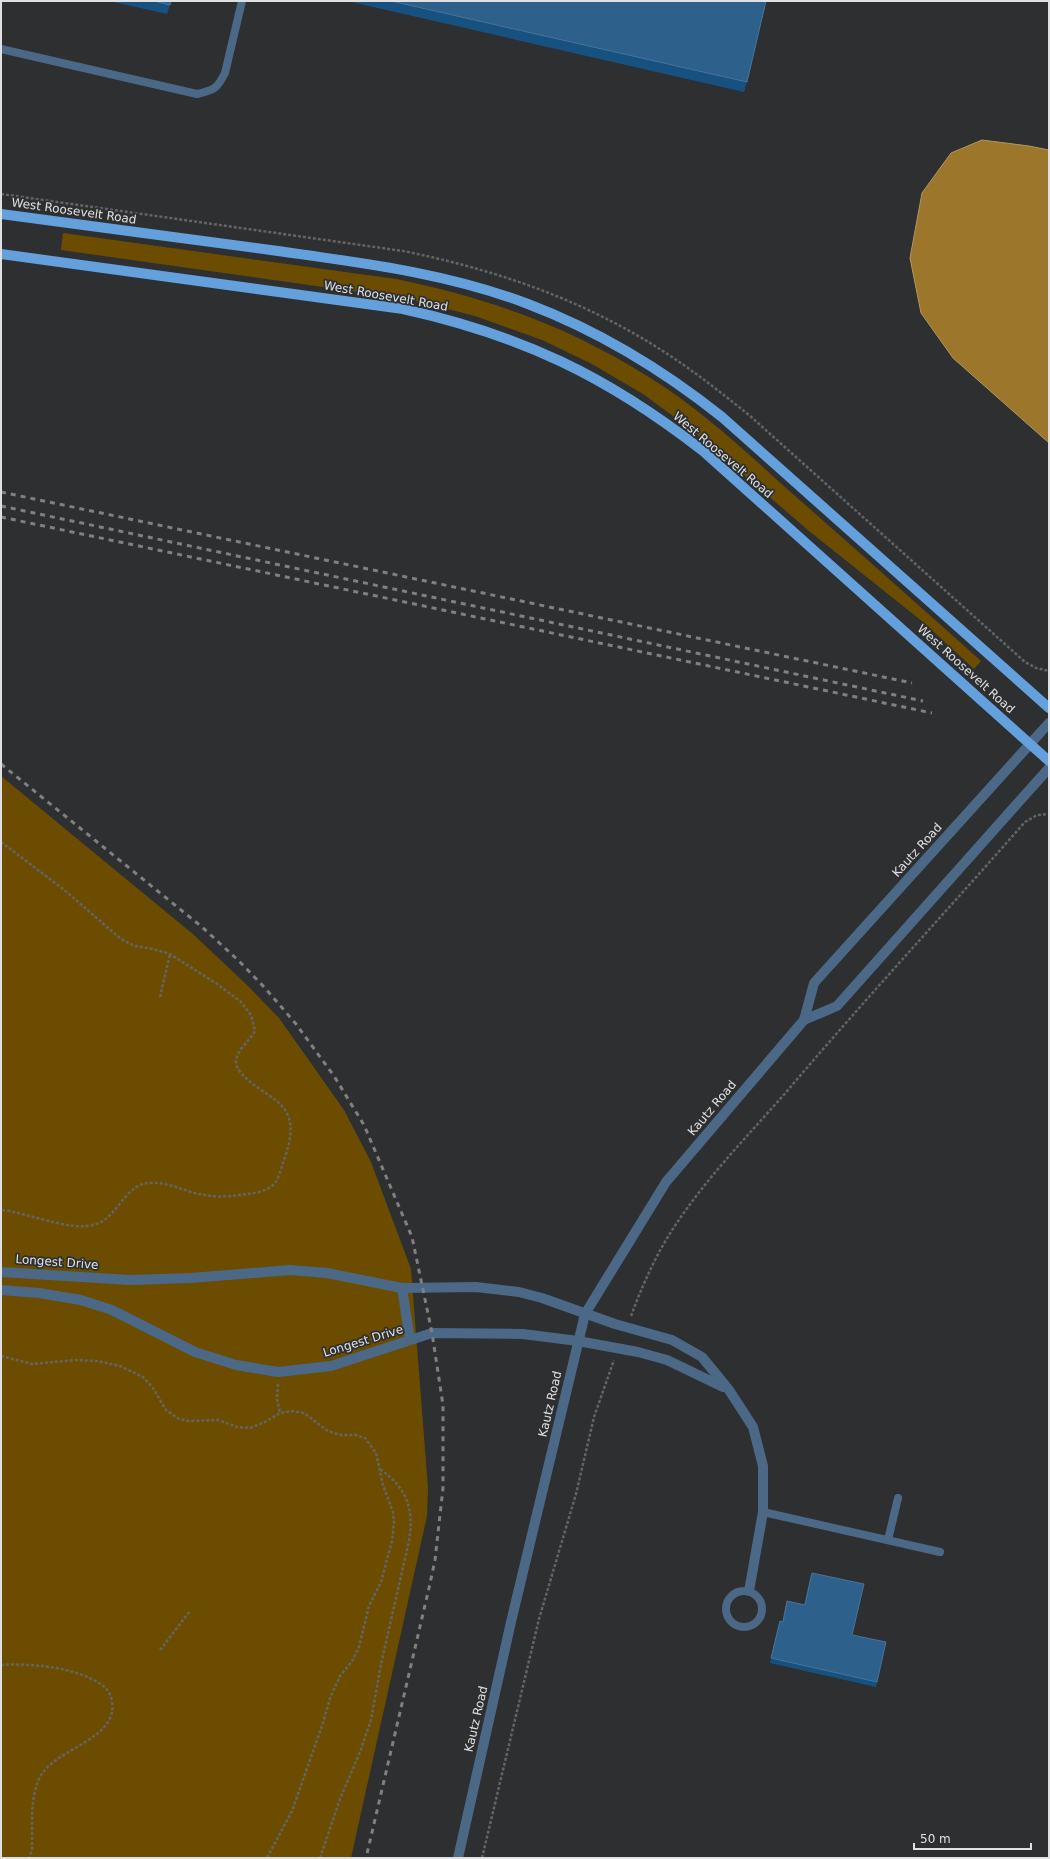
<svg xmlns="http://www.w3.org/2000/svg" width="1050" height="1859" font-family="'DejaVu Sans',sans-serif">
<rect width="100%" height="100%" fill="#2d2f31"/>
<!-- green -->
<g fill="#6c4d00">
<path d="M63,233l333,46c92,19 171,47 251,97 51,31 95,72 139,112 65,57 130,115 195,173l-7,8 -51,-47 -114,-91 -117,-101 -49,-36 -51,-30 -50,-24 -67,-24 -67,-17 -347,-49z"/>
<polygon points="1,776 194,935 248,986 279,1018 344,1110 371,1162 411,1269 428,1488 427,1516 351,1858 1,1858"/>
</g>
<!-- water -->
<polygon fill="#9c772b" stroke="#b09662" points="982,140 1029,146 1049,150 1049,443 953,358 921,313 910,258 922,193 951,153"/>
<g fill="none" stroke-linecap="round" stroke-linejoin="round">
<!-- path -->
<g stroke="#636466" stroke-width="2.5" stroke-dasharray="3 2" stroke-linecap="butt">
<path d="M1,194l402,57c95,19 187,51 269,106 27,18 52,38 77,58l276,247 11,6 13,3"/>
<path d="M1,842l61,46 59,51 14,7 18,3 17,5 47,30 24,18 10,13 4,16c-5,9 -18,19 -19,30 -1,16 34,33 44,43 18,17 9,42 2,62 -2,6 -4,15 -9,19 -7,6 -17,8 -26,9 -14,2 -28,4 -42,1 -19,-2 -36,-14 -56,-12 -24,1 -31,34 -53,41 -24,9 -69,-12 -95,-14"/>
<polyline points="160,997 170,954"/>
<path d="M631,1316c10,-27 22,-55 38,-81 33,-53 78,-98 119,-145 77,-91 158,-178 237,-268l12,-7 12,-1"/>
<polyline points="1,1356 32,1364 75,1360 97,1361 120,1366 143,1377 153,1388 166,1410 179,1419 189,1421 218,1420 237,1427 250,1428 265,1422 280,1413 292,1411 304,1413 328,1431 341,1435 356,1435 365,1438 376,1453 383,1485 393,1512 394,1523 392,1541 381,1582 369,1606 359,1647 352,1661 340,1676 330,1698 323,1723 292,1811 267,1858"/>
<polyline points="278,1384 277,1399 280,1413"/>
<polyline points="160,1650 190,1611"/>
<path d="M1,1665c29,-2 73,2 98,18 7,4 12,10 13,19 6,38 -57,46 -72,75 -11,22 -7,49 -8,72l-3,9"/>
<path d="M320,1858l20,-59 20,-47 11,-32 10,-56 28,-123c5,-32 -1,-52 -29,-72"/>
<polyline points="482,1858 539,1619 576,1494 594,1417 614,1360"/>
</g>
<!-- service -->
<g stroke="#4b6886" stroke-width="8">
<path d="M1,49l196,45c17,-4 20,-5 28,-21l17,-72"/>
<polyline points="763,1512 940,1552"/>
<polyline points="888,1540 898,1498"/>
<circle cx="744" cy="1609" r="18"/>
</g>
<!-- minor -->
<g stroke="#4b6886" stroke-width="10">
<polyline points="1,1272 130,1280 191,1278 290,1270 327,1273 402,1288 476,1287 519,1292 542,1298 615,1324 672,1340 702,1357 729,1390 753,1427 763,1466 763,1512 749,1591"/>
<polyline points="402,1288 410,1340"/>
<polyline points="1,1290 39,1293 81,1300 112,1310 195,1352 236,1365 278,1372 331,1366 432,1333 523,1334 578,1341 638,1352 667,1360 723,1387"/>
</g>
<!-- tertiary -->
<g stroke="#4b6886" stroke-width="10">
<polyline points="804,1020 837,1006 1049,768"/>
<polyline points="458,1858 511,1622 585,1314 666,1182 804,1020 814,983 1049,723"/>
</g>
<!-- primary -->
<g stroke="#63a0dc" stroke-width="10">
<path d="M1,214c92,12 185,25 277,37 85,12 169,22 250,53 71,27 135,66 194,113l327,291"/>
<path d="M1,254l402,55c118,26 204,67 300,142l346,310"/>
</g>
<!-- rail -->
<g stroke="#7e8082" stroke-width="3" stroke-dasharray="5 5" stroke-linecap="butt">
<polyline points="1,492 912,683"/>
<polyline points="1,506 923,701"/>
<polyline points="1,517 932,713"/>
<polyline points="1,764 202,927 239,961 265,988 296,1024 334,1076 364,1125 412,1237 432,1333 443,1405 443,1488 435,1560 429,1588 366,1858"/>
</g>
</g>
<!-- wall -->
<g fill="#175180">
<polygon points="109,1 171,1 167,14"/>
<polygon points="347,1 766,1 747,82 744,92"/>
<polygon points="812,1573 852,1635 877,1682 876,1687 770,1663 778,1626 780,1621 782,1622 786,1606 787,1601 804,1605 810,1578"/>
</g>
<!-- building -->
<g fill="#2d608b" stroke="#487498">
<polygon points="154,1 171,1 170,5"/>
<polygon points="391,1 766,1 747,82"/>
<polygon points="812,1573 864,1584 852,1635 886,1642 877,1682 771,1658 780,1621 783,1622 787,1601 805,1605"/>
</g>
<g text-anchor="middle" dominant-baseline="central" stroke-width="3.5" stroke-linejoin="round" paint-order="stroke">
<!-- street labels -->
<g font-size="12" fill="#dfe0e2" stroke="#2d2f31">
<text transform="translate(74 211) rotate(8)">West Roosevelt Road</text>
<text transform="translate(386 296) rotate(10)">West Roosevelt Road</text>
<text transform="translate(723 455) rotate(40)">West Roosevelt Road</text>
<text transform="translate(966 669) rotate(42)">West Roosevelt Road</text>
<text transform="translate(917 850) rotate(-48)">Kautz Road</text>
<text transform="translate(712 1108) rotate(-50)">Kautz Road</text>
<text transform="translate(57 1262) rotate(4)">Longest Drive</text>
<text transform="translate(363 1341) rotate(-17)">Longest Drive</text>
<text transform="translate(550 1404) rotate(-77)">Kautz Road</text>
<text transform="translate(476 1719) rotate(-77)">Kautz Road</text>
</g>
</g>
<!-- border -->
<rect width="1050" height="1859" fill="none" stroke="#dfe0e2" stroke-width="4"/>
<!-- scale -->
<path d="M914 1843v6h117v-6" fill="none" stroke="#dfe0e2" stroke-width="2"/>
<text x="920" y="1843" font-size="12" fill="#dfe0e2" stroke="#2d2f31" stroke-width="3" paint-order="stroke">50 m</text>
</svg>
